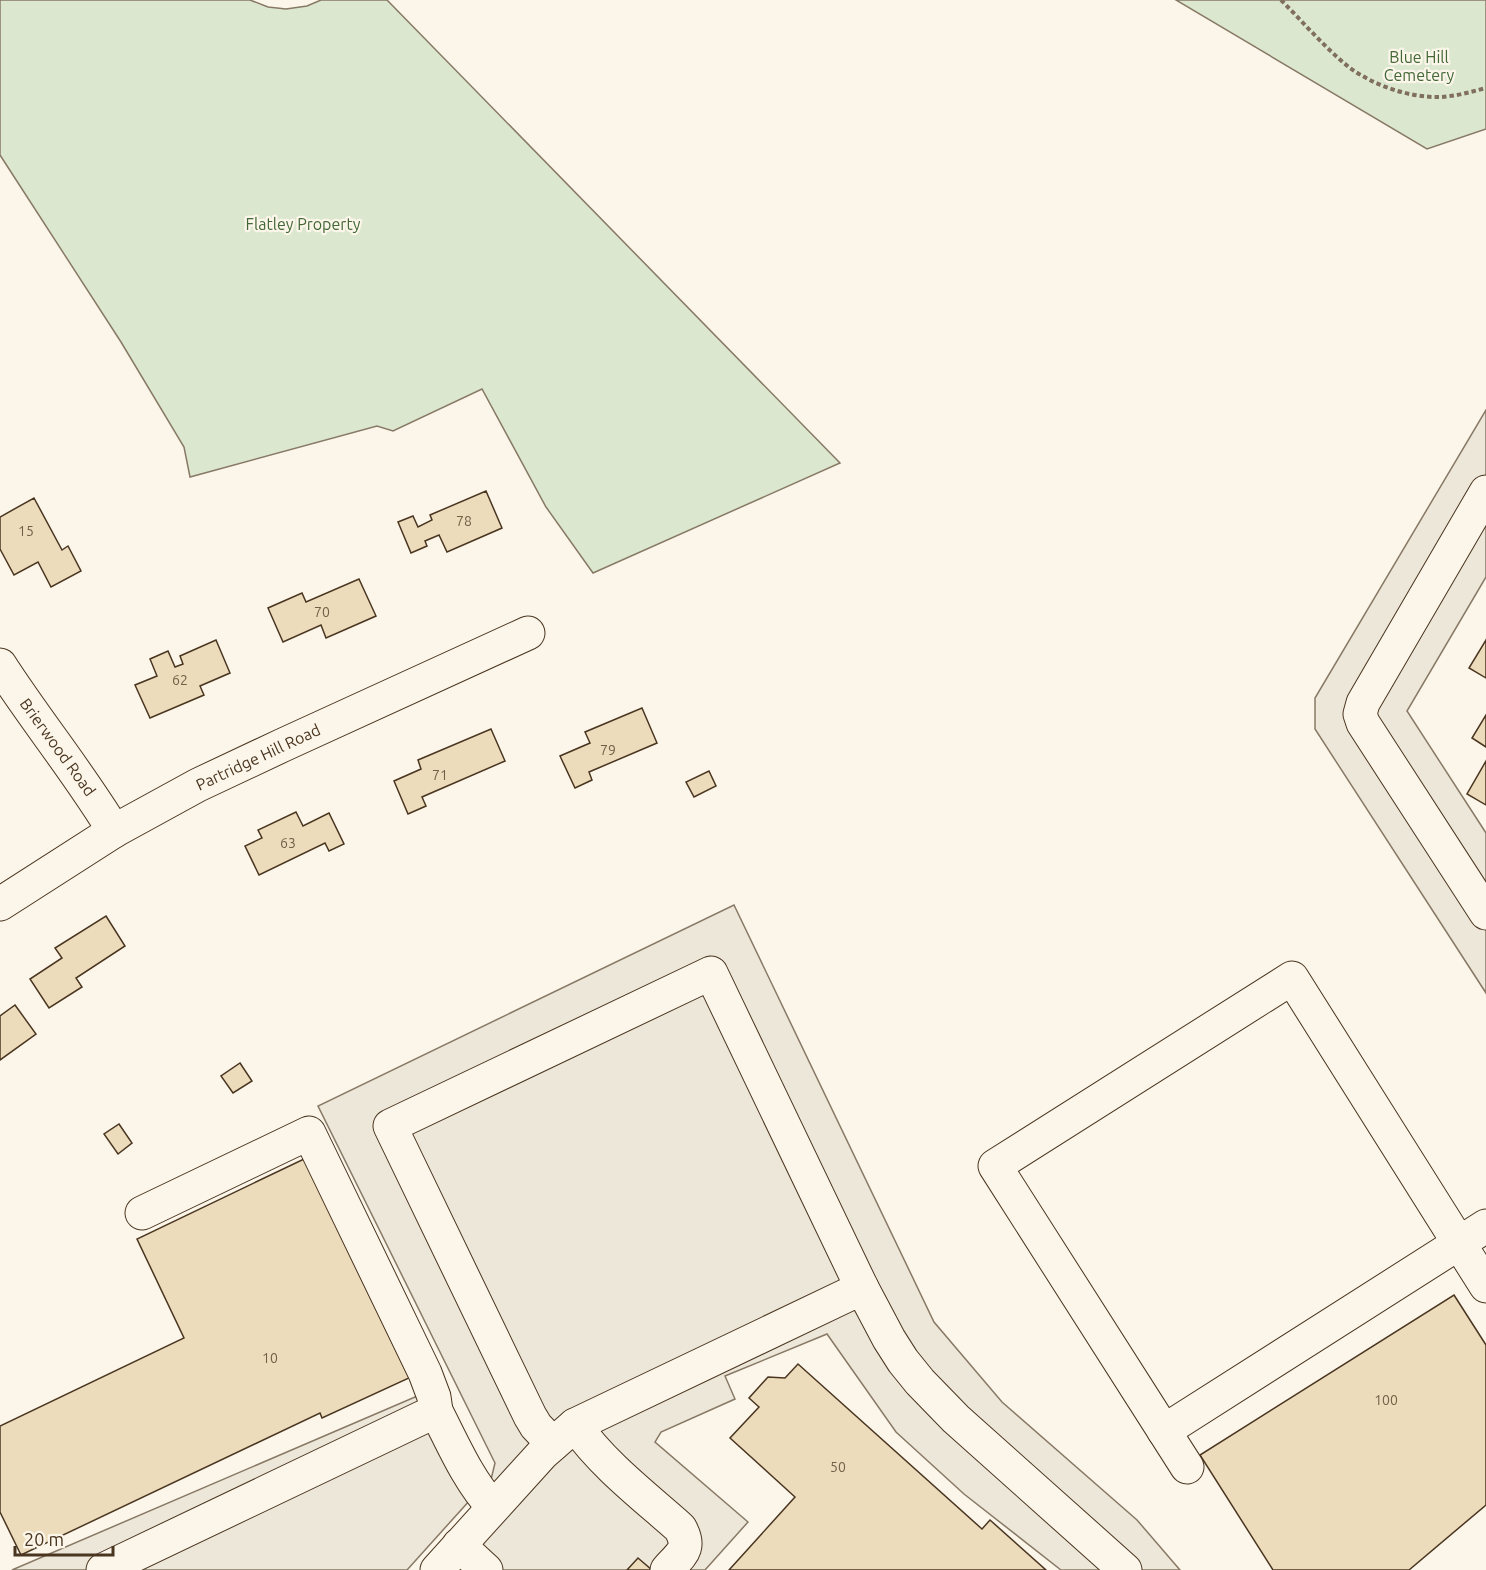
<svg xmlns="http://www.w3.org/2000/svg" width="1486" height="1570" font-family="Ubuntu,sans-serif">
<rect width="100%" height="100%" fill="#fbf6e9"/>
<!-- green -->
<g fill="#dce7d0" stroke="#887966" stroke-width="1.5">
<polygon points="0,0 250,0 268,7 286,9 307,6 321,0 387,0 840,463 593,573 546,507 482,389 393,431 377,426 190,477 184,447 121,342 0,155"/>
<polygon points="1176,0 1486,0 1486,129 1427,149"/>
</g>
<!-- parking -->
<g fill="#ede7d9" stroke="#887966" stroke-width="1.5">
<polygon points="1486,410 1486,577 1407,711 1486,833 1486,993 1315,729 1315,698"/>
<polygon points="734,905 934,1322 1002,1402 1137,1520 1180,1570 1061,1570 964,1494 896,1432 827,1334 725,1376 735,1399 661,1432 655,1442 748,1522 705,1570 469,1570 495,1463 318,1106"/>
<polygon points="422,1394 470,1500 407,1570 12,1570"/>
</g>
<!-- building -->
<g fill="#ecdcbc" stroke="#4a3520" stroke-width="1.5">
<polygon points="486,491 502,528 447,552 439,535 425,541 427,546 411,553 398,522 413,516 418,527 432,520 430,515"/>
<polygon points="34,498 62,550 68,546 81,571 51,587 38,562 14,575 0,549 0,517"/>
<polygon points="359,579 376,616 326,638 321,625 283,642 268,608 302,593 306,602"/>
<polygon points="216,640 230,673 200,686 204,695 150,718 135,685 157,676 150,659 168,651 175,667 183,664 180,656"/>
<polygon points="1486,640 1486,678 1469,668"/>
<polygon points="642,708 657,743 589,772 592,780 575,788 560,756 590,743 585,732"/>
<polygon points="1486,715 1486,747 1472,738"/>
<polygon points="491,729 505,761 422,797 426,806 408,814 394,781 421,769 418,760"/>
<polygon points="1486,761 1486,805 1467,794"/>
<polygon points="709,771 716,786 694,797 686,782"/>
<polygon points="296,812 303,826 329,813 344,844 329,851 325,843 259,875 245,846 262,838 258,830"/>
<polygon points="106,916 125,946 76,978 82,987 49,1008 30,979 62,958 55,948"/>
<polygon points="15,1005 36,1034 0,1060 0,1016"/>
<polygon points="240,1063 252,1081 233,1093 221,1076"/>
<polygon points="119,1124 132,1143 118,1154 104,1134"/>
<polygon points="304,1159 409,1378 322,1418 320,1413 21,1555 0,1512 0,1426 184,1338 137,1239"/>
<polygon points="1454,1295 1486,1345 1486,1505 1409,1570 1273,1570 1200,1455"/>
<polygon points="798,1364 982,1529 990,1520 1046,1570 729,1570 795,1497 730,1438 759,1407 749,1398 768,1377 785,1378"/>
<polygon points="638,1558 652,1570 627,1570"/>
</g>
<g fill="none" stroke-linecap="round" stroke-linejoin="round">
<defs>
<g id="minor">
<polyline points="1486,492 1363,703 1360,714 1363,723 1486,913"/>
<path d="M0,665c36,56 79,108 114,166"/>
<polyline points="0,904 114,831 198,785 283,745 528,633"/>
<polyline points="142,1213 309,1133 425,1373 434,1397 436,1411"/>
<path d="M575,1425c28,40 69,71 105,103 12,21 1,26 -13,42"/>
<polyline points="1164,1431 1486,1226"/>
<polyline points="553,1444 536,1426 530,1416 390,1126 711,973 862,1288"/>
<polyline points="1187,1467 995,1166 1292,978 1486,1286"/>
<polyline points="459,1545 486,1570"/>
<path d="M103,1570l333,-159c17,33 32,69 57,96"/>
<polyline points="437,1570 543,1453 575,1425 862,1288 889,1339 903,1361 920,1382 956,1419 1125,1570"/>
</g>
</defs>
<!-- minor casing -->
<use href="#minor" stroke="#4a3520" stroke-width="35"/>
<!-- path -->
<path stroke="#7f6f5c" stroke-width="4" stroke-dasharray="4.5 3" stroke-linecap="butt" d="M1281,0c22,22 44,48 69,68 25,18 60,30 91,29 15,-1 30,-5 45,-9"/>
<!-- minor -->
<use href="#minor" stroke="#fbf6e9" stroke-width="33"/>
</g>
<g text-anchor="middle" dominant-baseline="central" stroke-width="4.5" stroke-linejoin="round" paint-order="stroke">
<!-- number labels -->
<g font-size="14" fill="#725f47">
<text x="464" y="521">78</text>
<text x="26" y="531">15</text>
<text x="322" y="612">70</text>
<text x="180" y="680">62</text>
<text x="608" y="750">79</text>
<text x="440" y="775">71</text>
<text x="288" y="843">63</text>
<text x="270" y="1358">10</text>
<text x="1386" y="1400">100</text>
<text x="838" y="1467">50</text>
</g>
<!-- park labels -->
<g font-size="16" fill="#436837" stroke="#fbf6e9">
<text x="1419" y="57">Blue Hill<tspan x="1419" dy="18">Cemetery</tspan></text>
<text x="303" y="224">Flatley Property</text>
</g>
<!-- street labels -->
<g font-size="16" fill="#4a3520" stroke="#fbf6e9">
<text transform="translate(58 747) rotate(54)">Brierwood Road</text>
<text transform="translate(258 757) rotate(-25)">Partridge Hill Road</text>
</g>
</g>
<!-- scale -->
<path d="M15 1546v9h98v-9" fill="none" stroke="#4a3520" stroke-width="3"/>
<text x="24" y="1546" font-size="18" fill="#4a3520" stroke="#fbf6e9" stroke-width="4.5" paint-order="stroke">20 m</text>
</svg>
